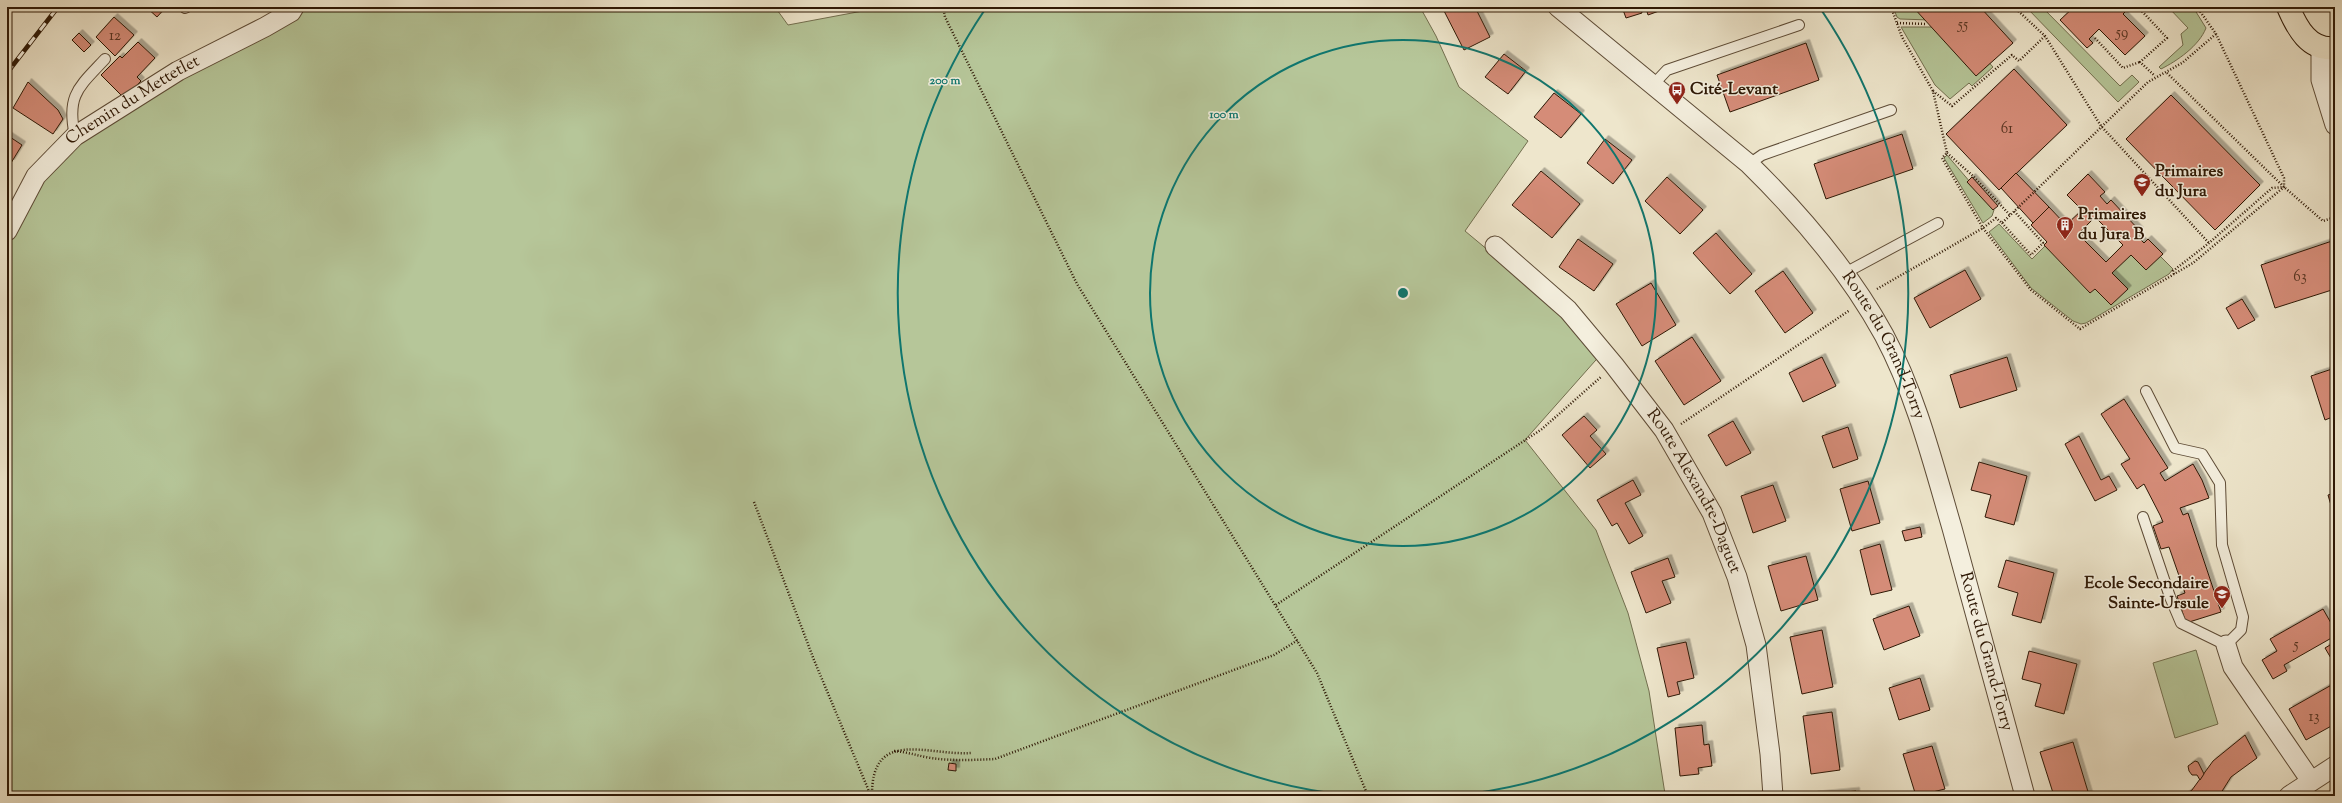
<svg xmlns="http://www.w3.org/2000/svg" width="2342" height="803" font-family="'Sorts Mill Goudy',serif">
<defs>
<filter id="shadow"><feDropShadow dx="3.5" dy="-3.5" stdDeviation="0" flood-color="#0004"/></filter>
</defs>
<rect width="100%" height="100%" fill="#eee6cc"/>
<filter id="stains"><feTurbulence type="fractalNoise" baseFrequency=".005" numOctaves="4"/><feColorMatrix values="0 0 0 0 .2 0 0 0 0 .09 0 0 0 0 .02 0 0 0 .5 -.17"/></filter>
<radialGradient id="worn" r=".72"><stop offset=".6" stop-color="#630" stop-opacity="0"/><stop offset="1" stop-color="#630" stop-opacity=".3"/></radialGradient>
<!-- green -->
<g fill="#b6c699" stroke="#726f4f">
<polygon points="294,7 775,7 788,25 884,7 1420,7 1436,36 1459,87 1528,141 1465,231 1584,330 1603,352 1525,440 1596,530 1628,613 1649,691 1665,794 1660,796 7,796 7,231 75,136"/>
<polygon points="1893,7 1959,7 1984,57 1993,67 1972,86 1969,83 1950,99 1935,85 1901,27 1936,27 1930,20 1900,19 1897,17"/>
<polygon points="2026,7 2042,7 2120,86 2132,75 2139,82 2118,102"/>
<path d="M2168,7h25l13,21c-7,18 -29,33 -45,41l-2,-2 24,-22 -2,-11 7,-6z"/>
<polygon points="1947,155 1994,210 1992,216 1983,223 1944,158"/>
<polygon points="1999,224 2032,259 2048,243 2091,288 2137,244 2159,255 2173,269 2169,274 2086,323 2081,324 2073,321 2031,288 1989,232"/>
<polygon points="2196,650 2218,724 2175,738 2153,663"/>
</g>
<!-- building -->
<g fill="#d58c78" stroke="#2e1805" fill-rule="evenodd" filter="url(#shadow)">
<polygon points="146,7 171,7 168,9 166,7 157,17"/>
<polygon points="1442,7 1475,7 1490,37 1464,50"/>
<polygon points="1622,7 1670,7 1648,15 1646,8 1641,9 1642,13 1626,18"/>
<polygon points="1913,7 1980,7 2013,43 1976,76"/>
<polygon points="2074,7 2130,7 2123,14 2145,36 2125,55 2099,29 2089,39 2093,43 2087,48 2060,20"/>
<polygon points="114,17 134,35 115,56 96,37"/>
<polygon points="79,33 91,45 84,52 72,40"/>
<polygon points="138,42 155,58 137,77 141,81 124,98 101,75 120,56 122,58"/>
<polygon points="1806,43 1819,80 1730,112 1717,75"/>
<polygon points="1504,54 1526,71 1508,94 1485,77"/>
<polygon points="2014,69 2067,125 1999,190 1946,134"/>
<polygon points="28,82 58,110 63,119 53,134 13,108"/>
<polygon points="1554,93 1581,114 1561,138 1534,117"/>
<polygon points="2171,95 2260,185 2215,230 2126,139"/>
<polygon points="1902,134 1913,169 1826,199 1814,164"/>
<polygon points="7,135 22,145 11,163 7,161"/>
<polygon points="1605,139 1632,160 1613,184 1587,163"/>
<polygon points="1541,171 1580,204 1552,238 1512,205"/>
<polygon points="2016,173 2049,207 2033,223 2001,188"/>
<path d="M2088,174l17,18 -5,4 7,8 4,-4 29,31 -4,4 8,8 4,-4 15,15 -17,16 -15,-15 -19,18 16,16 -17,16 -16,-16 -5,4 -46,-48 3,-3 -16,-17 18,-18 17,18 16,-15 -15,-15zM2095,217l28,28 -17,17 -28,-28z"/>
<polygon points="1667,177 1703,210 1680,234 1645,201"/>
<polygon points="1972,177 1998,206 1993,210 1967,182"/>
<polygon points="1716,233 1752,274 1730,294 1693,253"/>
<polygon points="1578,239 1613,264 1594,291 1559,267"/>
<polygon points="2332,241 2335,250 2335,289 2275,308 2261,265"/>
<polygon points="1965,270 1981,299 1930,328 1914,298"/>
<polygon points="1783,271 1813,313 1785,333 1755,291"/>
<polygon points="1651,283 1676,325 1642,346 1616,304"/>
<polygon points="2242,299 2255,320 2238,329 2226,308"/>
<polygon points="1692,337 1721,381 1684,405 1655,361"/>
<polygon points="1822,357 1836,386 1803,402 1789,373"/>
<polygon points="2007,357 2017,390 1960,408 1950,375"/>
<polygon points="2335,368 2335,416 2325,420 2311,376"/>
<polygon points="2124,399 2168,468 2160,473 2165,481 2193,464 2202,480 2209,498 2180,508 2183,515 2188,513 2221,612 2186,623 2177,596 2185,593 2169,547 2161,549 2153,526 2163,522 2160,515 2144,484 2137,489 2121,464 2130,459 2101,414"/>
<polygon points="1584,416 1597,430 1590,436 1606,454 1590,468 1562,435"/>
<polygon points="1733,421 1751,453 1726,466 1708,435"/>
<polygon points="1848,427 1858,459 1833,468 1822,436"/>
<polygon points="2079,436 2101,480 2109,476 2117,490 2095,501 2065,444"/>
<polygon points="1979,462 2027,476 2014,525 1985,517 1991,495 1971,490"/>
<polygon points="1633,480 1641,495 1625,503 1643,536 1629,544 1617,523 1612,526 1597,500"/>
<polygon points="1868,481 1880,523 1852,531 1840,489"/>
<polygon points="1773,485 1786,521 1753,533 1741,496"/>
<polygon points="2335,493 2335,519 2328,495"/>
<polygon points="1920,527 1922,537 1905,541 1902,531"/>
<polygon points="1880,544 1892,590 1871,595 1860,550"/>
<polygon points="1806,556 1818,600 1781,611 1768,566"/>
<polygon points="1668,558 1675,577 1662,581 1671,603 1646,613 1631,572"/>
<polygon points="2006,560 2054,573 2041,623 2012,615 2018,593 1998,587"/>
<polygon points="1909,606 1920,636 1884,650 1873,619"/>
<polygon points="2323,609 2335,630 2335,636 2284,665 2287,671 2273,679 2262,660 2277,651 2270,639"/>
<polygon points="1822,630 1833,687 1802,694 1790,637"/>
<polygon points="1686,642 1694,678 1677,682 1680,694 1668,697 1657,648"/>
<polygon points="2335,642 2335,665 2325,648"/>
<polygon points="2029,651 2077,664 2064,714 2035,706 2041,684 2022,679"/>
<polygon points="1920,678 1930,710 1899,720 1889,688"/>
<polygon points="2335,683 2335,724 2306,740 2289,709"/>
<polygon points="1832,712 1840,770 1811,774 1803,716"/>
<polygon points="1702,725 1704,745 1709,744 1712,766 1698,768 1699,774 1680,776 1675,728"/>
<polygon points="2245,735 2257,758 2231,777 2219,796 2184,796 2192,790 2213,761"/>
<polygon points="2073,742 2089,795 2054,796 2040,752"/>
<polygon points="1932,746 1945,789 1916,796 1903,754"/>
<polygon points="2195,761 2198,762 2204,774 2200,780 2197,775 2192,775 2189,771 2188,766"/>
<polygon points="949,763 956,764 956,771 948,770"/>
<polygon points="1856,791 1856,796 1814,796 1814,795"/>
</g>
<g fill="none" stroke-linecap="round" stroke-linejoin="round">
<defs>
<g id="lane">
<polyline points="185,8 187,7"/>
<polyline points="1652,86 1667,70 1799,25"/>
<path d="M75,136c-9,-41 4,-49 30,-77"/>
<polyline points="1749,164 1762,155 1891,110"/>
<polyline points="1845,273 1938,223"/>
<polyline points="2143,517 2170,597 2181,623 2226,645 2241,630 2243,617 2222,545 2220,483 2202,454 2175,448 2146,391"/>
</g>
<g id="street">
<path id="s1" d="M1558,7l191,157c52,51 100,107 135,171 32,60 49,128 68,193 25,89 48,179 73,268"/>
<polyline points="2321,48 2321,80 2335,125"/>
<path id="s2" d="M7,231l29,-55 39,-40 103,-65 87,-44 26,-15 3,-5"/>
<path id="s3" d="M1495,246l73,64 46,55 50,65 48,83 25,64 19,68 14,109 3,42"/>
<polyline points="2226,645 2233,667 2311,781"/>
<polyline points="2289,796 2335,766"/>
</g>
<path id="primary" d="M2288,7c9,21 21,44 47,41"/>
</defs>
<!-- lane casing -->
<use href="#lane" stroke="#5e4c37" stroke-width="12"/>
<!-- street casing -->
<use href="#street" stroke="#5e4c37" stroke-width="21"/>
<!-- primary casing -->
<use href="#primary" stroke="#2e1805" stroke-width="24"/>
<!-- path -->
<g stroke="#2e1805" stroke-width="2.5" stroke-dasharray="1 2" stroke-linecap="butt">
<polyline points="943,7 945,17 1077,284 1317,673 1368,796"/>
<polyline points="1891,7 1902,37 1933,91 1947,153 1942,158 1983,228 2031,290 2080,329 2193,263 2284,187 2284,178 2216,34 2197,7"/>
<polyline points="2014,7 2045,36 2101,126 2209,243"/>
<polyline points="2138,7 2167,38 2140,62 2155,76"/>
<polyline points="1897,23 1926,24"/>
<polyline points="2095,38 2123,68 2140,62"/>
<polyline points="2167,73 2284,187 2323,221 2335,217"/>
<polyline points="1933,91 1952,106 2012,55 2019,61 2045,36"/>
<polyline points="1947,153 1973,176 2010,215"/>
<polyline points="2335,187 2331,189 2335,202"/>
<polyline points="2002,223 2031,255 2043,243 2014,211"/>
<polyline points="2174,274 2173,271 2178,267 2209,243 2272,188 2284,187"/>
<polyline points="1877,289 1983,228 1996,218 2002,223 2148,82 2182,63 2216,34"/>
<polyline points="1681,424 1850,310"/>
<polyline points="754,502 814,660 871,796"/>
<polyline points="1276,605 1542,429 1602,376"/>
<path d="M894,751c14,1 24,5 37,7 21,3 43,2 64,1l279,-104 24,-15"/>
<path d="M872,796c-1,-69 56,-40 99,-43"/>
</g>
<!-- lane -->
<use href="#lane" stroke="#f4efde" stroke-width="10"/>
<!-- street -->
<use href="#street" stroke="#f4efde" stroke-width="19"/>
<!-- primary -->
<use href="#primary" stroke="#eee6cc" stroke-width="22"/>
<defs>
<polyline id="rail" points="7,73 58,7"/>
</defs>
<!-- rail casing -->
<use href="#rail" stroke="#2e1805" stroke-width="4.5"/>
<!-- rail -->
<use href="#rail" stroke="#f4efde" stroke-width="3" stroke-dasharray="9" stroke-linecap="butt"/>
</g>
<!-- distance rings -->
<g fill="none" stroke="#0f766e" stroke-width="2">
<circle cx="1403" cy="293" r="253"/>
<path d="M1355 796A505 505 0 0 1 984 11M1822 11A505 505 0 0 1 1451 796"/>
</g>
<!-- icons -->
<defs>
<symbol id="bus-pin" viewBox="-11 -11 22 30"><path d="M0 17L-7.5 6A9.5 9.5 0 1 1 7.5 6Z" fill="#8f2418" stroke="#f4efde"/><path d="M-5-6H5V4H4V6H2V4H-2V6H-4V4H-5ZM-3.5-4V0h7V-4ZM-3.5 1.2v1.5H-2V1.2ZM2 1.2v1.5H3.5V1.2Z" fill="#fff"/></symbol>
<symbol id="school-pin" viewBox="-11 -11 22 30"><path d="M0 17L-7.5 6A9.5 9.5 0 1 1 7.5 6Z" fill="#8f2418" stroke="#f4efde"/><path d="M0-5L7-2L0 1L-7-2ZM-4 1L0 2.5L4 1V4Q0 6-4 4Z" fill="#fff"/></symbol>
<symbol id="building-pin" viewBox="-11 -11 22 30"><path d="M0 17L-7.5 6A9.5 9.5 0 1 1 7.5 6Z" fill="#8f2418" stroke="#f4efde"/><path d="M-4-6H4V6H1V3H-1V6H-4ZM-2.5-4.3h1.7v1.8h-1.7ZM.8-4.3h1.7v1.8H.8ZM-2.5-1h1.7V.8h-1.7ZM.8-1h1.7V.8H.8Z" fill="#fff"/></symbol>
</defs>
<g fill-rule="evenodd">
<use href="#bus-pin" x="1667" y="80" width="20" height="27"/>
<use href="#school-pin" x="2132" y="172" width="20" height="27"/>
<use href="#building-pin" x="2055" y="215" width="20" height="27"/>
<use href="#school-pin" x="2212" y="584" width="20" height="27"/>
</g>
<g text-anchor="middle" dominant-baseline="central" stroke-width="3" stroke-linejoin="round" paint-order="stroke">
<!-- number labels -->
<g font-size="15" fill="#583522">
<text x="1963" y="25">55</text>
<text x="2122" y="33">59</text>
<text x="115" y="36">12</text>
<text x="2007" y="129">61</text>
<text x="2300" y="277">63</text>
<text x="2296" y="645">5</text>
<text x="2314" y="717">13</text>
</g>
<!-- poi labels -->
<g font-size="17" font-weight="bold" fill="#2e1805" stroke="#f4efde" text-anchor="start">
<text x="1690" y="90">Cité-Levant</text>
<text x="2155" y="172">Primaires<tspan x="2155" dy="20">du Jura</tspan></text>
<text x="2078" y="215">Primaires<tspan x="2078" dy="20">du Jura B</tspan></text>
<text x="2209" y="584" text-anchor="end">Ecole Secondaire<tspan x="2209" dy="20">Sainte-Ursule</tspan></text>
</g>
<!-- street labels -->
<g font-size="17" fill="#2e1805" stroke="#f4efde">
<text stroke="none"><textPath href="#s2" startOffset="186">Chemin du Mettetlet</textPath></text>
<text stroke="none"><textPath href="#s1" startOffset="475">Route du Grand-Torry</textPath></text>
<text stroke="none"><textPath href="#s3" startOffset="319">Route Alexandre-Daguet</textPath></text>
<text stroke="none"><textPath href="#s1" startOffset="799">Route du Grand-Torry</textPath></text>
</g>
</g>
<circle cx="1403" cy="293" r="6" fill="#0f766e" stroke="#f4efde" stroke-width="2"/>
<g font-size="12" text-anchor="middle" font-weight="bold" fill="#0f766e" stroke="#f4efde" stroke-width="3" stroke-linejoin="round" paint-order="stroke">
<text x="945" y="84">200 m</text>
<text x="1224" y="118">100 m</text>
</g>
<!-- margin -->
<rect width="2342" height="803" fill="none" stroke="#eee6cc" stroke-width="24"/>
<rect x="8" y="8" width="2326" height="787" fill="none" stroke="#2e1805" stroke-width="2"/>
<rect x="12" y="12" width="2318" height="779" fill="none" stroke="#2e1805"/>
<rect width="100%" height="100%" filter="url(#stains)"/>
<rect width="100%" height="100%" fill="url(#worn)"/>
</svg>
